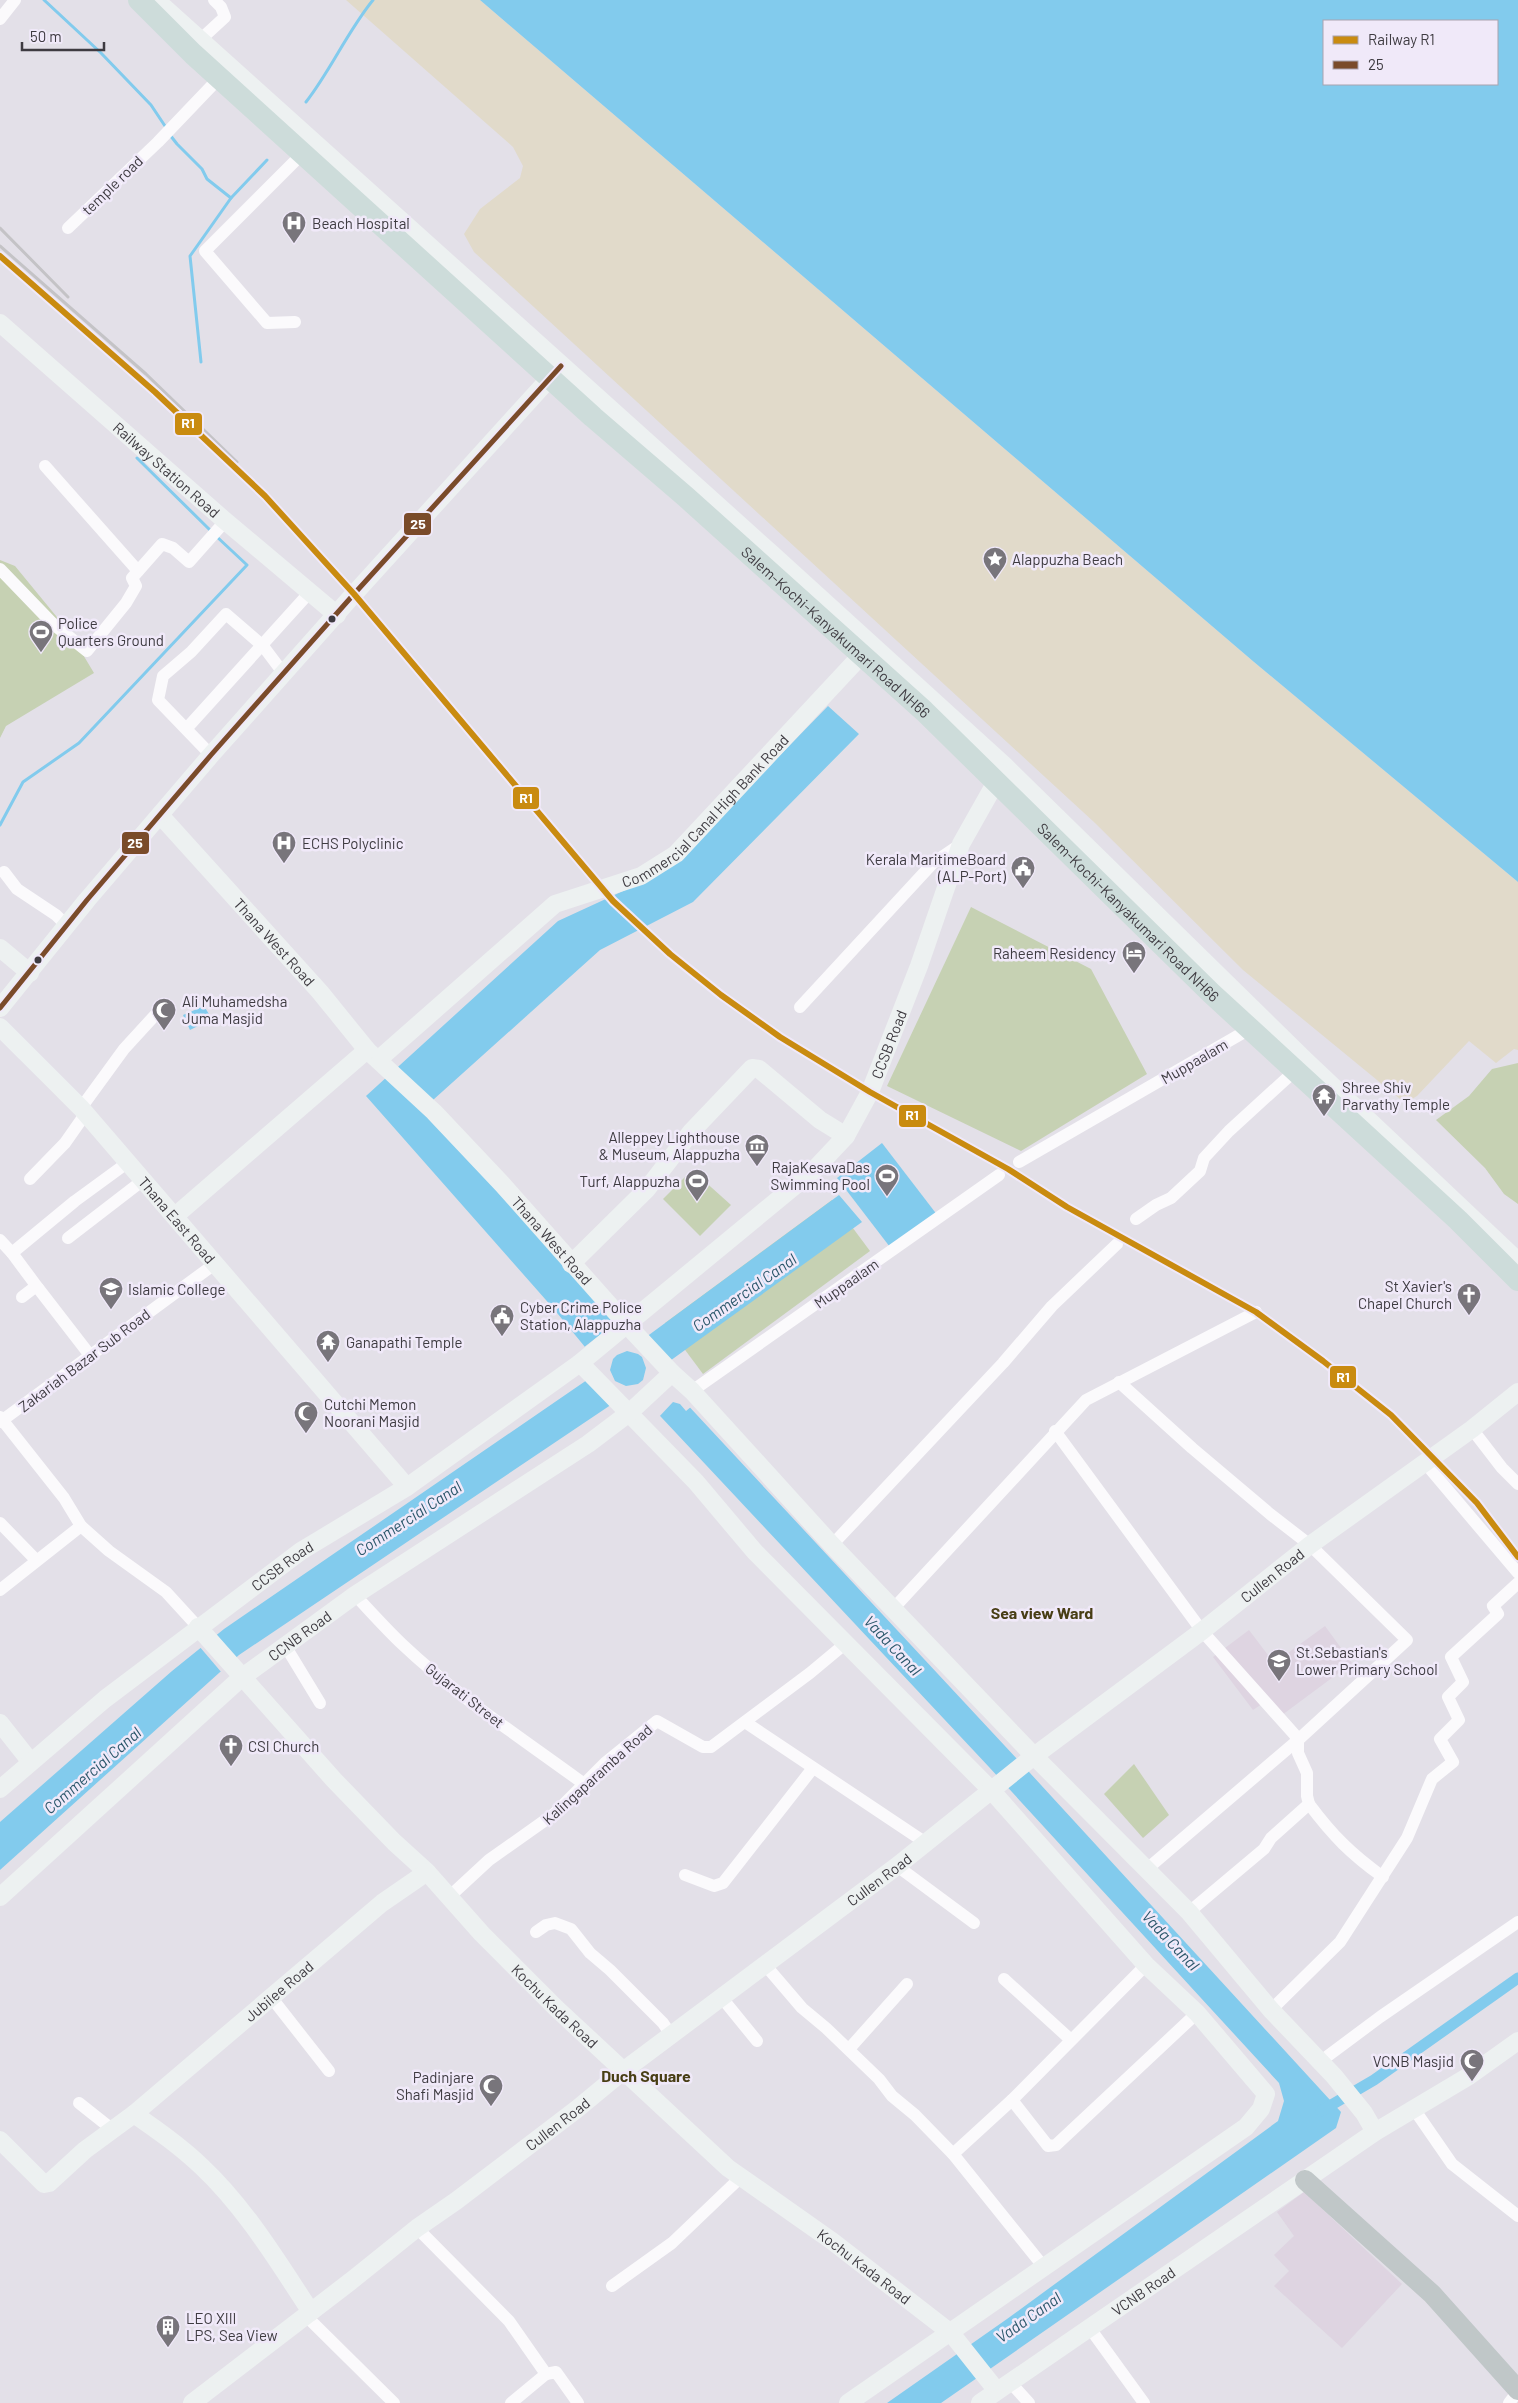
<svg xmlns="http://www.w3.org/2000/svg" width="1518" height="2403" font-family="Barlow,sans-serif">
<rect width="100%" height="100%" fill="#e3e0e8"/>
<!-- education -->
<g fill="#ded4e1">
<polygon points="1325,1626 1352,1663 1278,1718 1265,1702 1253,1710 1213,1657 1249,1630 1274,1663"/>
<polygon points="1304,2192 1402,2284 1342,2348 1274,2286 1289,2271 1274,2255 1294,2236 1277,2212"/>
</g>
<!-- green -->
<g fill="#c6d1b3">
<polygon points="0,560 15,566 70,633 94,673 6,726 0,738"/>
<polygon points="971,907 1091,969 1147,1074 1021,1151 887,1086"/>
<polygon points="1518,1063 1518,1204 1504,1194 1485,1168 1436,1120 1469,1096 1492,1069"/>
<polygon points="692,1170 731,1205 700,1236 663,1199"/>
<polygon points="832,1200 870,1251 703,1374 665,1323"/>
<polygon points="1134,1764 1169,1815 1143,1838 1104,1794"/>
</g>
<!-- sand -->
<polygon fill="#e1daca" points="346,0 480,0 1254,662 1518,882 1518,1050 1514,1049 1496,1063 1469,1041 1417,1096 1405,1103 1243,970 1095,823 474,252 464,234 480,209 520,178 523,166 513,147"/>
<!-- water -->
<g fill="#82cbed" fill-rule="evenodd">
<path d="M480,0h1038v882l-264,-220zM1324,21h173v63h-173z"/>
<polygon points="828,706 859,734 693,902 600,950 433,1100 638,1343 839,1195 862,1222 656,1371 1030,1773 1341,2112 1336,2128 941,2403 887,2403 1007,2319 1278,2121 1284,2101 1279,2083 989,1767 647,1402 633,1390 239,1655 0,1870 0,1822 172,1671 224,1629 603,1369 553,1308 366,1096 558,921 660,874 677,861"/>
<polygon points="204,1006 212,1019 190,1030 183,1015"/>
<polygon points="882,1143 938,1216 893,1251 837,1178"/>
</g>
<!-- pier -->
<g fill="#e3e0e8" fill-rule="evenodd">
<path d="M617,1316l22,24 8,-6 25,28 -12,9 32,35 -6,5 -6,-7 -7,-2 -15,16 -25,-25 -20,14 -28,-29 14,-10 -16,-20 31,-24 -2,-3zM627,1351l11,3 4,3 4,11 -3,12 -5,4 -12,2 -11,-5 -5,-11 3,-11 4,-4z"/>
<polygon points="215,1633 238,1660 222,1673 199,1646"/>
</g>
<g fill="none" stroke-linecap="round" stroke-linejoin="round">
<!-- stream -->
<g stroke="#82cbed" stroke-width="3">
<polyline points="44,0 101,53 151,105 167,129"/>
<path d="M306,102c25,-32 41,-70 67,-102"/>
<polyline points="170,135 177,144 202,169 207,179 231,198"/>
<polyline points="201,362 190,256 231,198 267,160"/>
<polyline points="137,458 212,532"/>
<polyline points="0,825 23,782 79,743 247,565 216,536"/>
</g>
<!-- canal -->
<polyline stroke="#82cbed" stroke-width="11" points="1321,2111 1374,2080 1518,1978"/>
<!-- street -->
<g stroke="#fbfafc" stroke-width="12">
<polyline points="0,19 15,0"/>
<polyline points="200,40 225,17 221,7 214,0"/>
<polyline points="68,228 158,142 222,75"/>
<polyline points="295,322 267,323 205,251 306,150"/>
<polyline points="45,466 138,571"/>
<polyline points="0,569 53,624 87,651 126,603 136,586 132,578 162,544 173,548 189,562 220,527 223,519"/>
<polyline points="187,728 310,592"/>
<polyline points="211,755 158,700 163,676 191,652 226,614 263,646 284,674"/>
<polyline points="4,872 17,889 56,915 67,926"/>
<polyline points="800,1007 933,863 961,844"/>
<polyline points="81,1108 124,1049 157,1013"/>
<polyline points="1019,1162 1253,1027"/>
<polyline points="30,1179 65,1143 86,1113"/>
<polyline points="1136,1219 1156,1205 1171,1198 1200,1171 1204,1158 1229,1131 1298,1068"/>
<polyline points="68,1238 142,1181"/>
<polyline points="0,1240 12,1253 75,1201 127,1163"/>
<polyline points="12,1253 38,1288"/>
<polyline points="22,1297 35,1287 38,1288 89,1354"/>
<polyline points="1119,1382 1192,1448 1270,1514 1310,1545 1407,1640 1298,1740 1147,1869"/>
<polyline points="692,1391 999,1175"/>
<polyline points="0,1417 64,1498 81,1526 109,1551 166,1592 198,1627"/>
<polyline points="0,1422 216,1263"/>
<polyline points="1472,1429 1502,1468 1518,1484"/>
<polyline points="1055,1431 1202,1631 1294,1734 1298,1740 1298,1753 1307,1773 1307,1796 1309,1804 1271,1838 1264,1849 1189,1912"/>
<polyline points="1425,1463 1518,1573"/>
<polyline points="0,1523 36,1560"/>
<polyline points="832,1545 1003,1363 1052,1306 1117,1244"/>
<polyline points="0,1590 81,1526"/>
<path d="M355,1595c16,17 31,34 48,50 55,52 120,94 181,139"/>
<polyline points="893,1609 1086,1400 1256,1312"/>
<polyline points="286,1647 320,1703"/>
<polyline points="745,1722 926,1843"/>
<path d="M1309,1804c24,32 42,50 74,73"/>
<polyline points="897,1866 974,1923"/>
<polyline points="685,1875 714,1886 723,1883 813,1768"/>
<polyline points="449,1897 489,1860 554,1814 605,1763 657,1721 703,1747 711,1747 810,1673 846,1643"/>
<polyline points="536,1932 546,1925 555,1923 571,1929 590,1953 610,1970 663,2023 671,2035"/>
<polyline points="766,1966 802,2008 826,2028 879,2079 892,2096 915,2115 953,2154 1043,2266"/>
<polyline points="1004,1979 1071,2040"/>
<polyline points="271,1997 329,2071"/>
<polyline points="722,1998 757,2041"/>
<polyline points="1271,2010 1340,1942 1407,1838 1432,1779 1453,1762 1440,1739 1459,1720 1448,1697 1463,1682 1451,1657 1498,1614 1493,1606 1518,1583"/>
<polyline points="849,2049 907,1984"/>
<polyline points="1321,2061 1380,2017 1518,1922"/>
<polyline points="1012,2100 1048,2146 1056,2145 1197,2013"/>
<polyline points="79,2103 113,2130"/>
<polyline points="1414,2109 1452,2164 1518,2216"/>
<polyline points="953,2154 1012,2100 1146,1965"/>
<polyline points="417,2228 509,2321 546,2374 556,2372 578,2403"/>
<polyline points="612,2286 672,2243 740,2178"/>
<polyline points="306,2316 394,2403"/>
<polyline points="1089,2327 1144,2403"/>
<polyline points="1010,2382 1029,2403"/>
<polyline points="511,2403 546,2374"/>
<polyline points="1509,2403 1518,2391"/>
</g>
<!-- secondary -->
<g stroke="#edf1f1" stroke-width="18">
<polyline points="156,0 772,554 1005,766 1306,1061 1518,1261"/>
<path id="s1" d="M0,323l223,196 114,96"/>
<path id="s2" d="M160,815l160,177 47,58 67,62 68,72 126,142 44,47 20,18 140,154 202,211 155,156 82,98 63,66 30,37 11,19"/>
<polyline points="0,948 30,973"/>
<polyline points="0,1008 87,900 211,755 354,594 559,368"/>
<path id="s3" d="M0,1027l81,81 326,379"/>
<path id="s4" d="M379,1059l176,-155 86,-28 35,-22 193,-207"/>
<polyline points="175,1216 367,1050"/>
<polyline points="571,1264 647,1189 691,1132 752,1068 759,1069 820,1120 846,1136"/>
<polyline points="580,1363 696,1482 755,1552 991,1790 1146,1965 1197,2013 1266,2094 1261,2109 1246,2127 848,2403"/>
<path id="s5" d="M198,1627l136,153 60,62 33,30 55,62 74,74 172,160 104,73 119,92 46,58"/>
<polyline points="0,1723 30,1761"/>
<path id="s6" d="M0,1789l105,-90 196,-148 106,-64 173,-124 234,-193 32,-34 24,-44 49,-126 42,-122 40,-71"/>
<path id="s7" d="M0,1897l241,-219 114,-83 233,-151 41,-31 43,-40"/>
<path id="s8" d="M134,2114l248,-211 45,-31"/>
<path d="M0,2140l44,44 5,-1 36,-33 49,-36c23,16 46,32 67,52 44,41 77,96 110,146"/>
<path id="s9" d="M192,2403l159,-122 66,-53 39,-27 121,-92 46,-38 274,-205 137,-110 168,-125 108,-86 162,-116 46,-37"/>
<path id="s10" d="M980,2403l325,-223 70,-48 94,-56 49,-35"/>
</g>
<!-- primary -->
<polyline stroke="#c0c7c8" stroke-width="20" points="1305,2180 1432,2294 1518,2390"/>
<!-- highway -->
<path stroke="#cddcda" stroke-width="22" id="s11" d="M139,0l54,54 400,363 93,80 238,214 287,282 247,227 60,60"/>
<!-- rail -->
<g stroke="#c4c3c6" stroke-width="3">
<polyline points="0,228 68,297"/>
<polyline points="0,246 146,374 237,462"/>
</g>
<defs>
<polyline id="bus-1" points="0,1008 87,900 211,755 354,594 561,366"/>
</defs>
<!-- bus-1 casing -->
<use href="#bus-1" stroke="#f0e9f9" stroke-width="9"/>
<!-- bus-1 -->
<use href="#bus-1" stroke="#7a4b2a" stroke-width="5"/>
<defs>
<polyline id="rail-1" points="0,256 155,392 265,496 354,594 613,901 670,954 721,995 780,1037 870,1092 1008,1169 1067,1207 1256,1312 1323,1361 1391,1415 1477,1503 1518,1557"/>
</defs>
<!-- rail-1 casing -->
<use href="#rail-1" stroke="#f0e9f9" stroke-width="10"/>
<!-- rail-1 -->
<use href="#rail-1" stroke="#c98b10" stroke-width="6"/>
</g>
<!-- icons -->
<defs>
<symbol id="hospital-pin" viewBox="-11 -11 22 30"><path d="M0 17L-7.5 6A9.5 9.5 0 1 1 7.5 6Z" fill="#78757b" stroke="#f0e9f9"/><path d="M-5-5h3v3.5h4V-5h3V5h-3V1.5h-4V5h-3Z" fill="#fff"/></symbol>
<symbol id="sight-pin" viewBox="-11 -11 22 30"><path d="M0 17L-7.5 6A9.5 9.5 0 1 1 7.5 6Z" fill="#78757b" stroke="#f0e9f9"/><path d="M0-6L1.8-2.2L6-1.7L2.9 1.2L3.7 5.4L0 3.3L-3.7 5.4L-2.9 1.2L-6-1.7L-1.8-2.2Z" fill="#fff"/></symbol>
<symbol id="stadium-pin" viewBox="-11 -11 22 30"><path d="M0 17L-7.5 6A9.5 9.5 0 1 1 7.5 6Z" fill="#78757b" stroke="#f0e9f9"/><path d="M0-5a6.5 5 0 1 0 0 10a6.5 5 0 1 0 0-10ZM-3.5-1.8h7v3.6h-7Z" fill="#fff"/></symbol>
<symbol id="civic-pin" viewBox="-11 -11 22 30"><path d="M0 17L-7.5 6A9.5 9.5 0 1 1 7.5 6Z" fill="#78757b" stroke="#f0e9f9"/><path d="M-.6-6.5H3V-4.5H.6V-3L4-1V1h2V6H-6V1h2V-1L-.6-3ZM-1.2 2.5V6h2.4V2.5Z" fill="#fff"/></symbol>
<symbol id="hotel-pin" viewBox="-11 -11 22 30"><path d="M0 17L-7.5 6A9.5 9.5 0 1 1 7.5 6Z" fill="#78757b" stroke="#f0e9f9"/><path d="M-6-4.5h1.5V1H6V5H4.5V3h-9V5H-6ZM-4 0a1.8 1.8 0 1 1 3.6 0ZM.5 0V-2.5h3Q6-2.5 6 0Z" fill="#fff"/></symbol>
<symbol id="mosque-pin" viewBox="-11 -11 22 30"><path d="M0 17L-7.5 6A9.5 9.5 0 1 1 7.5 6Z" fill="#78757b" stroke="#f0e9f9"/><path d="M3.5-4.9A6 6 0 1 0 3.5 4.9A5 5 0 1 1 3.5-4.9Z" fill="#fff"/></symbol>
<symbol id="temple-pin" viewBox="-11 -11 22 30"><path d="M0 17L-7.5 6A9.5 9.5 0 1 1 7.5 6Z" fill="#78757b" stroke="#f0e9f9"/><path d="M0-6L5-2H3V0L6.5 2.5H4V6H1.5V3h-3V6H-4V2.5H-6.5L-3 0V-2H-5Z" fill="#fff"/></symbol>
<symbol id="museum-pin" viewBox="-11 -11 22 30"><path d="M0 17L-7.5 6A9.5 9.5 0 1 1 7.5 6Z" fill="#78757b" stroke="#f0e9f9"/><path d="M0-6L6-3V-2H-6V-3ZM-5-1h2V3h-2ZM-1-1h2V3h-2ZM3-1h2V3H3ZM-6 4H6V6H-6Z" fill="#fff"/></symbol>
<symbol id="university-pin" viewBox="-11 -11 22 30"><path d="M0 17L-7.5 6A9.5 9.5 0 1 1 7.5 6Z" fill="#78757b" stroke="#f0e9f9"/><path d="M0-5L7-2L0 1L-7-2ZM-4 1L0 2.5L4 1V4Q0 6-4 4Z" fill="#fff"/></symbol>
<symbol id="church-pin" viewBox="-11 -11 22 30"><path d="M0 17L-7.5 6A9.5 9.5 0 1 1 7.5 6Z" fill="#78757b" stroke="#f0e9f9"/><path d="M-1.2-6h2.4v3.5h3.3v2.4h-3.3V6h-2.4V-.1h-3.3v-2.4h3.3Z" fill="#fff"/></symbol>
<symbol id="school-pin" viewBox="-11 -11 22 30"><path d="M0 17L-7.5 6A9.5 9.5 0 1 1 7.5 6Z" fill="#78757b" stroke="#f0e9f9"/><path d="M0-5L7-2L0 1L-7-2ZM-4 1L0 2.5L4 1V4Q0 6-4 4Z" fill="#fff"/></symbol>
<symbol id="building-pin" viewBox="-11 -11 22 30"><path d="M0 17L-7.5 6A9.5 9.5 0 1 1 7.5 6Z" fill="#78757b" stroke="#f0e9f9"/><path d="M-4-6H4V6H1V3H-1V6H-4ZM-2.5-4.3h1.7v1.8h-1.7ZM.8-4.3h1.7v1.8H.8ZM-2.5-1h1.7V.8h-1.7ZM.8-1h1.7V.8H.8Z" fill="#fff"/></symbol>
</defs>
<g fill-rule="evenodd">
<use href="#hospital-pin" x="280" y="209" width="28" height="38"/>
<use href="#sight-pin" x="981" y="545" width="28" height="38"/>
<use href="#stadium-pin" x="27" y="618" width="28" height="38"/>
<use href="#hospital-pin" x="270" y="829" width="28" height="38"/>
<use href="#civic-pin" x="1009" y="854" width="28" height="38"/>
<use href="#hotel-pin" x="1120" y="939" width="28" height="38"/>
<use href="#mosque-pin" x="150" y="996" width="28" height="38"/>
<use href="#temple-pin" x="1310" y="1082" width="28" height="38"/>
<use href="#museum-pin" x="743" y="1132" width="28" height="38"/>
<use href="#stadium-pin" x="873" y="1162" width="28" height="38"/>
<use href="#stadium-pin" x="683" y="1167" width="28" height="38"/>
<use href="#university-pin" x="97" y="1275" width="28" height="38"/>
<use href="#church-pin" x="1455" y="1281" width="28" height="38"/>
<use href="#civic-pin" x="488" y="1302" width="28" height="38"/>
<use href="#temple-pin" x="314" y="1328" width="28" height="38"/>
<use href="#mosque-pin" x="292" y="1399" width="28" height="38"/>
<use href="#school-pin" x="1265" y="1647" width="28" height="38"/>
<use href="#church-pin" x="217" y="1732" width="28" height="38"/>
<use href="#mosque-pin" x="1458" y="2047" width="28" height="38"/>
<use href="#mosque-pin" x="477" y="2072" width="28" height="38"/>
<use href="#building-pin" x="154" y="2313" width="28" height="38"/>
</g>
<!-- markers -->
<g fill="#3e3b41" stroke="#f0e9f9" stroke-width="2">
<circle cx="332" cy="619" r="4.5"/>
<circle cx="38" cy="960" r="4.5"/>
</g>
<g text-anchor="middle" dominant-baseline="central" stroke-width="5" stroke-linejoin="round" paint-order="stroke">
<!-- street labels -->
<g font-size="15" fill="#3e3b41" stroke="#f0e9f9">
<text transform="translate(112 185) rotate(-44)">temple road</text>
<text stroke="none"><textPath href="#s1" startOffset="222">Railway Station Road</textPath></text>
<text stroke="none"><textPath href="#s11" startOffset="941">Salem-Kochi-Kanyakumari Road NH66</textPath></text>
<text stroke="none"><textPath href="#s4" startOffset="416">Commercial Canal High Bank Road</textPath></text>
<text stroke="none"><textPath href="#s11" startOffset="1346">Salem-Kochi-Kanyakumari Road NH66</textPath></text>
<text stroke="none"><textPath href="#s2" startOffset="171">Thana West Road</textPath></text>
<text stroke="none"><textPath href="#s6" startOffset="1172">CCSB Road</textPath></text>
<text transform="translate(1194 1061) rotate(-30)">Muppaalam</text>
<text stroke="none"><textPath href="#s3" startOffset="262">Thana East Road</textPath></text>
<text stroke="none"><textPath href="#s2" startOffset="579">Thana West Road</textPath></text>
<text transform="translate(846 1283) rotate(-35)">Muppaalam</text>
<text transform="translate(84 1360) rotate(-37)">Zakariah Bazar Sub Road</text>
<text stroke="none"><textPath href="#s6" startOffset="360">CCSB Road</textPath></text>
<text stroke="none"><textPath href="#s9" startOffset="1361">Cullen Road</textPath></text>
<text stroke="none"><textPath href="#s7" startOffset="398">CCNB Road</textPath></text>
<text transform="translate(465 1695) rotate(38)">Gujarati Street</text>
<text transform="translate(597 1774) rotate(-42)">Kalingaparamba Road</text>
<text stroke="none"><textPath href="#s9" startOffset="864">Cullen Road</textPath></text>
<text stroke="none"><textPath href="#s8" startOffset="190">Jubilee Road</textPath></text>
<text stroke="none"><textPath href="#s5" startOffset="521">Kochu Kada Road</textPath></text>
<text stroke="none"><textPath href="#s9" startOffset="460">Cullen Road</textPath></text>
<text stroke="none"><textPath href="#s5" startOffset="926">Kochu Kada Road</textPath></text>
<text stroke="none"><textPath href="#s10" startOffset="198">VCNB Road</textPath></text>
</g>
<!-- poi labels -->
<g font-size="15" fill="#3e3b41" stroke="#f0e9f9" text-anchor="start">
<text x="312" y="223">Beach Hospital</text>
<text x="1012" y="559">Alappuzha Beach</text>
<text x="58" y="623">Police<tspan x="58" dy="17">Quarters Ground</tspan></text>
<text x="302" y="843">ECHS Polyclinic</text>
<text x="1006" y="859" text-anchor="end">Kerala MaritimeBoard<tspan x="1006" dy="17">(ALP-Port)</tspan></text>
<text x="1116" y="953" text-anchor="end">Raheem Residency</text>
<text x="182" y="1001">Ali Muhamedsha<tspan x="182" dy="17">Juma Masjid</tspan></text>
<text x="1342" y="1087">Shree Shiv<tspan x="1342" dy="17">Parvathy Temple</tspan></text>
<text x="740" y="1137" text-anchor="end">Alleppey Lighthouse<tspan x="740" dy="17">&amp; Museum, Alappuzha</tspan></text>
<text x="870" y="1167" text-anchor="end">RajaKesavaDas<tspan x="870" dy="17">Swimming Pool</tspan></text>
<text x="680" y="1181" text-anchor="end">Turf, Alappuzha</text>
<text x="1452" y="1286" text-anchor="end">St Xavier's<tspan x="1452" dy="17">Chapel Church</tspan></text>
<text x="128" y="1289">Islamic College</text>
<text x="520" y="1307">Cyber Crime Police<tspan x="520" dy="17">Station, Alappuzha</tspan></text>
<text x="346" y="1342">Ganapathi Temple</text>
<text x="324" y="1404">Cutchi Memon<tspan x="324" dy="17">Noorani Masjid</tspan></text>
<text x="1296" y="1652">St.Sebastian's<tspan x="1296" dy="17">Lower Primary School</tspan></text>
<text x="248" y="1746">CSI Church</text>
<text x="1454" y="2061" text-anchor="end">VCNB Masjid</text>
<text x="474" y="2077" text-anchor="end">Padinjare<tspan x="474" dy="17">Shafi Masjid</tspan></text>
<text x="186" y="2318">LEO XIII<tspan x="186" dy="17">LPS, Sea View</tspan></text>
</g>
<!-- water labels -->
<g font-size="16" font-style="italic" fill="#2b576b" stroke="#f0e9f9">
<text transform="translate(744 1292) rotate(-35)">Commercial Canal</text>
<text transform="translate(408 1518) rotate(-33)">Commercial Canal</text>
<text transform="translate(893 1645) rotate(47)">Vada Canal</text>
<text transform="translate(92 1770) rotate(-41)">Commercial Canal</text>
<text transform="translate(1171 1940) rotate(47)">Vada Canal</text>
<text transform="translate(1028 2317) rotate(-35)">Vada Canal</text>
</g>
<!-- neighbourhood labels -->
<g font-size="16" font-weight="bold" fill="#483e15" stroke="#f0e9f9">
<text x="1042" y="1612">Sea view Ward</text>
<text x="646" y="2075">Duch Square</text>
</g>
</g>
<g stroke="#f0e9f9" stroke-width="2">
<rect x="174" y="412" width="29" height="24" rx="5" fill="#c98b10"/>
<rect x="403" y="512" width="29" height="24" rx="5" fill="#7a4b2a"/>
<rect x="512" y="786" width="28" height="24" rx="5" fill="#c98b10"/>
<rect x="121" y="831" width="29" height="24" rx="5" fill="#7a4b2a"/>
<rect x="898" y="1104" width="29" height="24" rx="5" fill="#c98b10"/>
<rect x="1329" y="1365" width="28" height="24" rx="5" fill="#c98b10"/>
</g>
<g font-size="14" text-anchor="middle" font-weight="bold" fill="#fff">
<text x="188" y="428">R1</text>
<text x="418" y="529">25</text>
<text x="526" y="803">R1</text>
<text x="135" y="848">25</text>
<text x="912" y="1120">R1</text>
<text x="1343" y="1382">R1</text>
</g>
<!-- legend -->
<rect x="1323" y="20" width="175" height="65" fill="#f0e9f9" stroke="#a9a3af"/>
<rect x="1333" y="36" width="25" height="8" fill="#c98b10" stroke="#a9a3af"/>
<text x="1368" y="45" font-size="15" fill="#3e3b41">Railway R1</text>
<rect x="1333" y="61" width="25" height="8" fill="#7a4b2a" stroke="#a9a3af"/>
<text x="1368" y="70" font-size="15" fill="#3e3b41">25</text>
<!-- scale -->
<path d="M22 42v8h82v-8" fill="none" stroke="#3e3b41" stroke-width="2.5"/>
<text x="30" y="42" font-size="15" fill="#3e3b41" stroke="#f0e9f9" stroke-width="4" paint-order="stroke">50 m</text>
</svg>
